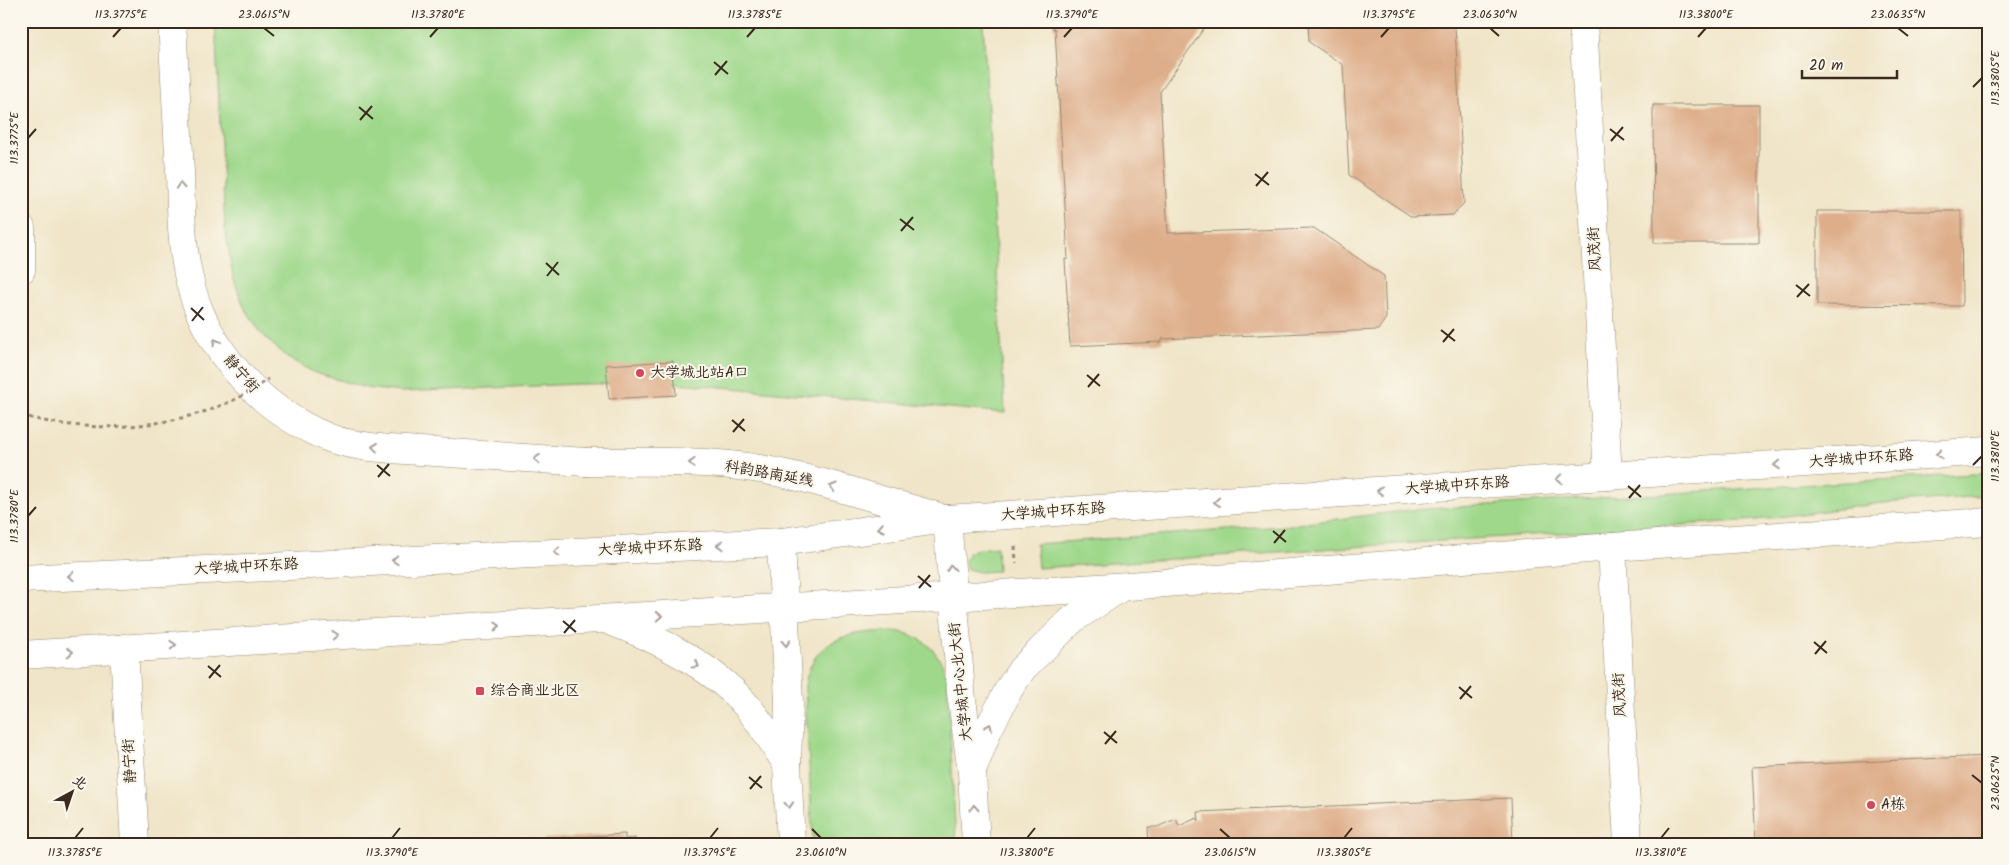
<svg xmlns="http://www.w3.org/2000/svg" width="2009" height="865" font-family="Kalam,'LXGW WenKai TC',sans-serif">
<rect width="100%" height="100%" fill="#fbf7ec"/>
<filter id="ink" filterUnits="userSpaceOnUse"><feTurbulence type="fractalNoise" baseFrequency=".02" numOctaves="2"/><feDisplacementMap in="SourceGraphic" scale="10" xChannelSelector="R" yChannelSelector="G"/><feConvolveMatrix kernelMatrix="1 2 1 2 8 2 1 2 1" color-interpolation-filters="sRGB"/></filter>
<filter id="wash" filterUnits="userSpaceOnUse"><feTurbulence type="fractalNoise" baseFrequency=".0096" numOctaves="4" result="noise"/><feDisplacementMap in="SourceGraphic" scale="20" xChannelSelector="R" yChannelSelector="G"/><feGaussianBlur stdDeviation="1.12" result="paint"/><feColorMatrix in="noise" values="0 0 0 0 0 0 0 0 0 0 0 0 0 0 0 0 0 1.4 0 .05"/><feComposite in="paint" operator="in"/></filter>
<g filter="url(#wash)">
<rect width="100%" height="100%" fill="#f0e5c8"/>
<!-- green -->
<g fill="#9fd88b" stroke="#6d8154">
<polygon points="215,21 983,21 1005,413 677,383 579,384 401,392 366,388 315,373 286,357 262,334 244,307 233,277 225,228"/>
<polygon points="1988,473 1988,496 1883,503 1756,520 1038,568 1036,544 1282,526 1410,510"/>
<polygon points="997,547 998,571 980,572 967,569 965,561 969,552 978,549"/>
<path d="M894,631c27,3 45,19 53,45l9,168h-143l-8,-158c7,-50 47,-54 89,-55z"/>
</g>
<g id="blocks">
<!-- building -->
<g fill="#deae8a">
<polygon points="1053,21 1209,21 1160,92 1168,233 1314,228 1384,276 1386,318 1378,330 1162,339 1162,342 1070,346 1065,259 1068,259 1055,29 1053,29"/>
<polygon points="1308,21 1456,21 1457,25 1455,25 1464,203 1453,215 1412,217 1349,175 1343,65 1309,42"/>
<polygon points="1653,105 1759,105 1759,243 1654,243"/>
<polygon points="1817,211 1961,211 1962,306 1817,305"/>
<polygon points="673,361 676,395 609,399 606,365"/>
<polygon points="1988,756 1988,844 1756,844 1752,767"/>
<polygon points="1511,798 1513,844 1149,844 1148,827 1157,827 1176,819 1179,826 1197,818 1199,821 1198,812"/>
<polygon points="625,834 625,839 635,838 636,844 545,844 544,839"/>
</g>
</g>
</g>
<g filter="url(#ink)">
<use href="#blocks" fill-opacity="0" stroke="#968873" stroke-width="1"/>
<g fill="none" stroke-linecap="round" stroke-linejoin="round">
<defs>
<g id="minor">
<path d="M172,21c3,51 5,101 8,151 1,34 1,69 8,102 15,73 71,135 139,163 20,8 42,10 63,12l196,13"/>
<polyline points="1583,21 1608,476"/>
<polyline points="21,228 21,270"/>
<polyline points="1612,547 1628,844"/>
<polyline points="124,648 135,844"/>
</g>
<g id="major">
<path d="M586,462c57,0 117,-3 174,7 59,10 118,31 176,47"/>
<polyline points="947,519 961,692 972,773 976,844"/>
<polyline points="781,542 789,702 787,764 791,844"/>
<polyline points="21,579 781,542 947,519 1988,451"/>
<path d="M610,621c45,16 103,46 135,83 16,18 29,40 42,60"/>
<polyline points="21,655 1129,586 1612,547 1988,522"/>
<polyline points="972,771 988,730 1009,689 1022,669 1073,619 1120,588"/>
</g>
</defs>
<!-- minor casing -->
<use href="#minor" stroke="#968873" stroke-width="29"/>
<!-- major casing -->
<use href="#major" stroke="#968873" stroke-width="29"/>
<!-- path -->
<polyline stroke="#968873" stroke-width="3" stroke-dasharray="4 4" stroke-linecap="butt" points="1015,546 1016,563"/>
<!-- minor -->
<use href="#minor" stroke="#fff" stroke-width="28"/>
<!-- major -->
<use href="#major" stroke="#fff" stroke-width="28"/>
<!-- path-bridge -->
<path stroke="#968873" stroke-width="3" stroke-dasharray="4 4" stroke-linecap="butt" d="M21,415c74,23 184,13 247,-36"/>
</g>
<!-- one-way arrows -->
<defs><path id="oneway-chevron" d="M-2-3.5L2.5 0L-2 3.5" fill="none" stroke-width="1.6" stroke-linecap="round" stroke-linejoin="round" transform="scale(1.25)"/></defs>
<g stroke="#a79f9a">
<use href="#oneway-chevron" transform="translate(180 186) rotate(-93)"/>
<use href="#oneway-chevron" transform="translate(216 342) rotate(-120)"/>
<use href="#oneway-chevron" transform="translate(375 447) rotate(-173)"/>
<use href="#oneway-chevron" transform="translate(1939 454) rotate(176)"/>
<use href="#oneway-chevron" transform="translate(537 459) rotate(-176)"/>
<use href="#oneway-chevron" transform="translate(692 463) rotate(-177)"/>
<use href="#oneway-chevron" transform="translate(1777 465) rotate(176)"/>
<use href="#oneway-chevron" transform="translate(1559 479) rotate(176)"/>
<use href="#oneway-chevron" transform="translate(833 487) rotate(-164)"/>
<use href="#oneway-chevron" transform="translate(1380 491) rotate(176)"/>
<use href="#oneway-chevron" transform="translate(1217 502) rotate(176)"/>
<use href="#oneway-chevron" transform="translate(881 528) rotate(172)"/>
<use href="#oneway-chevron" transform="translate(720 545) rotate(177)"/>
<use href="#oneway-chevron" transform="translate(557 552) rotate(177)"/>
<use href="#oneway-chevron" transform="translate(395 560) rotate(177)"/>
<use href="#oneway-chevron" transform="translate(951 568) rotate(-95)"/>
<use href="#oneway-chevron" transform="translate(71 576) rotate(177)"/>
<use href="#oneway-chevron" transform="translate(659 616) rotate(-4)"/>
<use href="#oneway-chevron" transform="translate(497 626) rotate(-3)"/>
<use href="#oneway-chevron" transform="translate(335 635) rotate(-3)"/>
<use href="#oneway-chevron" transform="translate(786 643) rotate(87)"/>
<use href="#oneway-chevron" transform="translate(173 645) rotate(-3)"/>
<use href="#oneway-chevron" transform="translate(70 652) rotate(-4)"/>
<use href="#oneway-chevron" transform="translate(696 665) rotate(32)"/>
<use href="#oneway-chevron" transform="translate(989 727) rotate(-65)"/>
<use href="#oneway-chevron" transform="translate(789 805) rotate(87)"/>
<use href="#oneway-chevron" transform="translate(974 808) rotate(-93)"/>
</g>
</g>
<!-- ticks -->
<path fill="none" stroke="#3b2a1e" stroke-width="2" d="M264,28l10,8M1490,28l9,8M1898,28l10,8M113,37l8,-9M430,37l8,-9M747,37l8,-9M1064,37l8,-9M1381,37l8,-9M1698,37l8,-9M714,62l14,12M715,75l12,-14M1973,87l9,-9M359,107l14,12M360,120l12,-14M1610,129l14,11M28,138l8,-9M1611,141l12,-14M1255,174l14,11M1256,186l12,-14M900,219l14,11M901,231l12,-14M546,263l13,12M547,276l11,-14M1796,285l14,11M1797,297l12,-13M191,308l13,12M192,321l11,-14M1441,330l14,11M1443,342l11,-13M1087,375l13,11M1088,387l11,-13M732,420l13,11M733,432l11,-13M377,465l13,11M1973,465l9,-9M378,477l11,-13M1628,486l13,11M1629,498l11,-13M28,516l8,-9M1273,531l13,11M1274,543l11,-13M918,576l13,11M919,588l11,-13M563,621l13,11M564,633l11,-13M1814,642l13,11M1815,654l11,-13M208,666l13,11M209,678l11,-13M1459,687l13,11M1460,699l11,-13M1104,732l13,11M1105,744l11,-13M1972,775l10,8M749,777l13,11M750,789l11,-13M812,829l9,9M1220,829l10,9M75,838l8,-10M392,838l8,-10M710,838l8,-10M1027,838l8,-10M1344,838l8,-10M1661,838l8,-10"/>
<!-- markers -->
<g fill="#d1495b" stroke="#fbf7ec" stroke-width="2">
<circle cx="640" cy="373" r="5"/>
<rect x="475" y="686" width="10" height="10" rx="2.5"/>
<circle cx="1871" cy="805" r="5"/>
</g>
<g text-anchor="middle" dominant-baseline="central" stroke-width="4" stroke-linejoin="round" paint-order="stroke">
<!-- street labels -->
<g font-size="15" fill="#3b2a1e" stroke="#fbf7ec">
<text transform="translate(1595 249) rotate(-93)">风茂街</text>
<text transform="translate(241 374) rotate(49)">静宁街</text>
<text transform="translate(1861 459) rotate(-4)">大学城中环东路</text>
<text transform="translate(769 474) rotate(10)">科韵路南延线</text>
<text transform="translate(1457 486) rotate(-4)">大学城中环东路</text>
<text transform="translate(1053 512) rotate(-4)">大学城中环东路</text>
<text transform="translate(650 548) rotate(-3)">大学城中环东路</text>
<text transform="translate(246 567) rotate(-3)">大学城中环东路</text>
<text transform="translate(961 682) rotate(-96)">大学城中心北大街</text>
<text transform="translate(1620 695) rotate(-93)">风茂街</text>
<text transform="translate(130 761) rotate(-93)">静宁街</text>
</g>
<!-- poi labels -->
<g font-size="15" fill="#3b2a1e" stroke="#fbf7ec" text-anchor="start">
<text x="650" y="373">大学城北站A口</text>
<text x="490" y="691">综合商业北区</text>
<text x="1881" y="805">A栋</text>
</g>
</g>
<!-- margin -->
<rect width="2009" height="865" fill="none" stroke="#fbf7ec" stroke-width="55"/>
<!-- north arrow -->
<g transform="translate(72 792) rotate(40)" stroke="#fbf7ec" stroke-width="4" paint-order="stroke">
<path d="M0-4L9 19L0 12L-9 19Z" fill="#3b2a1e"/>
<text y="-8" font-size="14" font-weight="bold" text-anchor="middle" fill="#3b2a1e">北</text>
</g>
<!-- scale -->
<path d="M1802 70v8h95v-8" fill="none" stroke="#3b2a1e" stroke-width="2.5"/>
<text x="1809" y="70" font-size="15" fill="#3b2a1e" stroke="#fbf7ec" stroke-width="4" paint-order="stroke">20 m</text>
<rect x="28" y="28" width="1954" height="810" fill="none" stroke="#3b2a1e" stroke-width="2"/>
<g font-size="12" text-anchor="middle" fill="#3b2a1e">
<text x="121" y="18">113.3775°E</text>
<text x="264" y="18">23.0615°N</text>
<text x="438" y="18">113.3780°E</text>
<text x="755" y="18">113.3785°E</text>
<text x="1072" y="18">113.3790°E</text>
<text x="1389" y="18">113.3795°E</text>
<text x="1490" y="18">23.0630°N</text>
<text x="1706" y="18">113.3800°E</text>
<text x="1898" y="18">23.0635°N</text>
<text transform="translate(1995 78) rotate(-90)" y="4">113.3805°E</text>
<text transform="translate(14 138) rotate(-90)" y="4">113.3775°E</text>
<text transform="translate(1995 456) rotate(-90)" y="4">113.3810°E</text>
<text transform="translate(14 516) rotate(-90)" y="4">113.3780°E</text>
<text transform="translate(1995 783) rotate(-90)" y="4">23.0625°N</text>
<text x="75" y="856">113.3785°E</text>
<text x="392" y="856">113.3790°E</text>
<text x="710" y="856">113.3795°E</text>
<text x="821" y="856">23.0610°N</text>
<text x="1027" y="856">113.3800°E</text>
<text x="1230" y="856">23.0615°N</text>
<text x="1344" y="856">113.3805°E</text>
<text x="1661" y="856">113.3810°E</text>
</g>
</svg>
